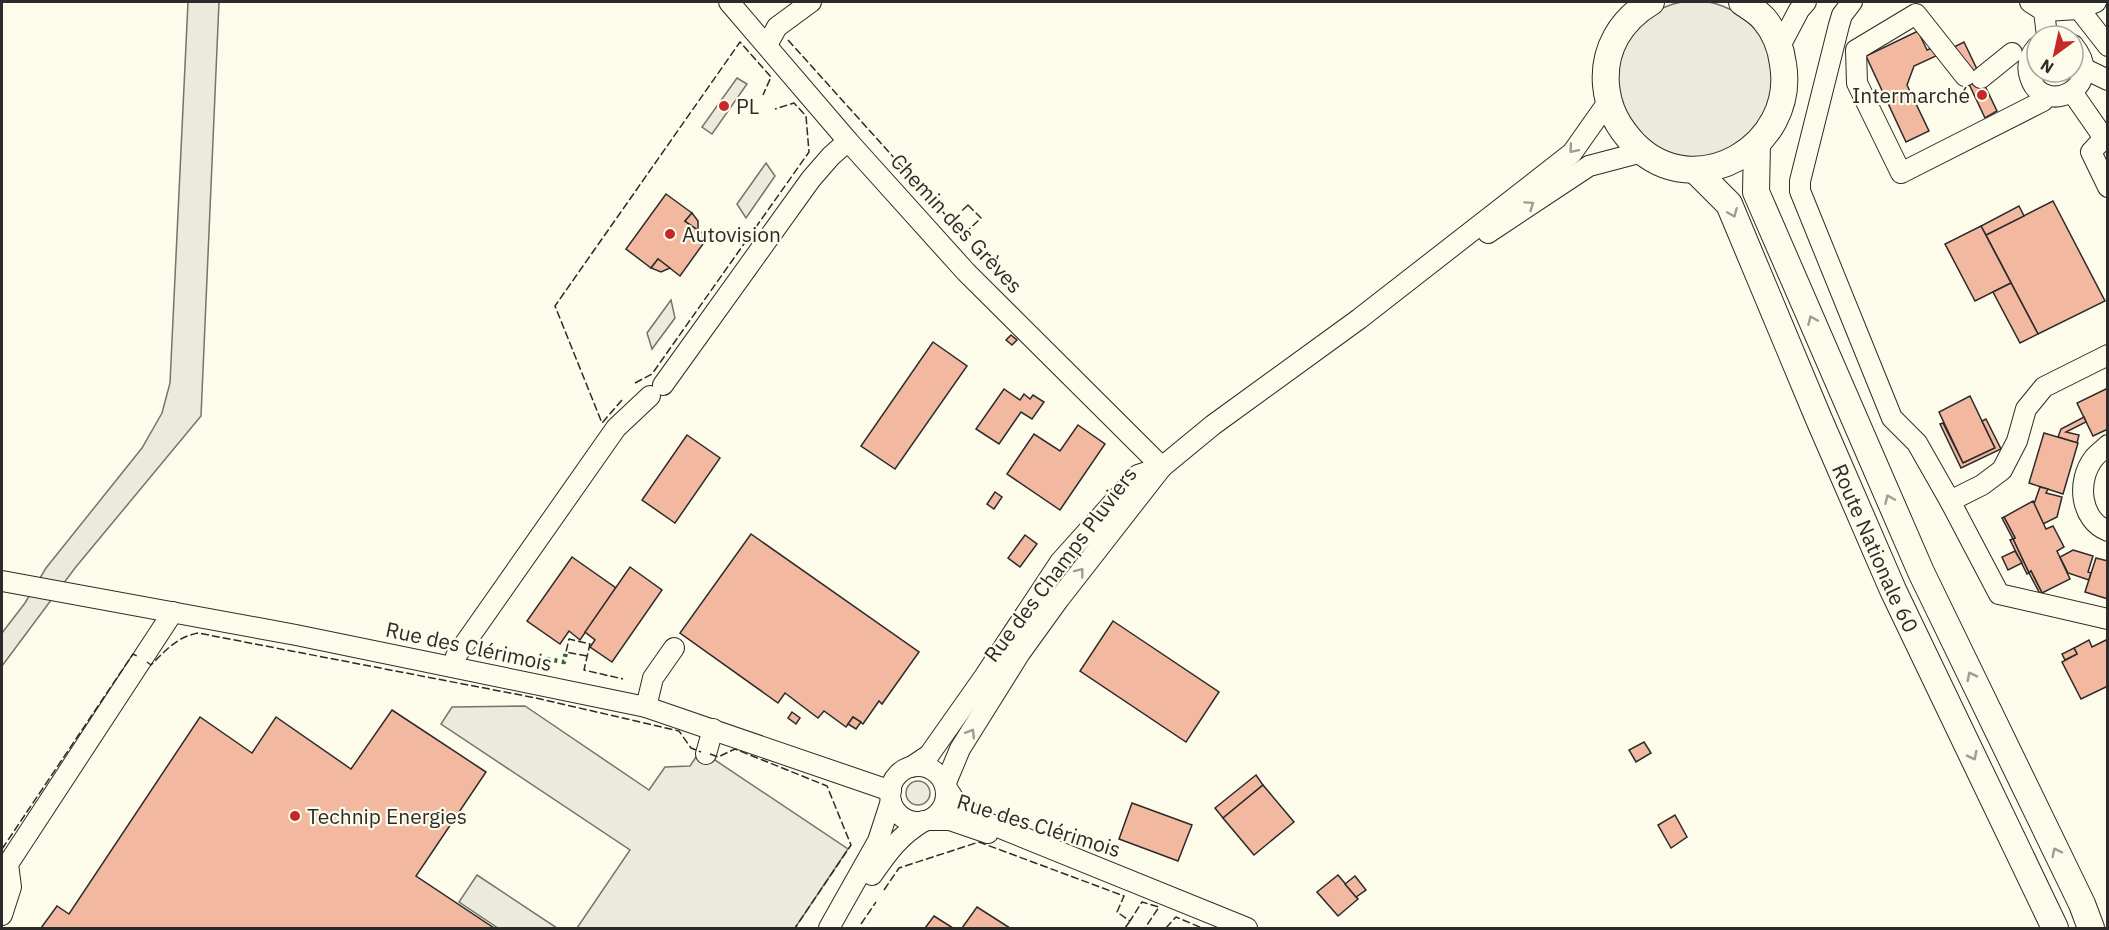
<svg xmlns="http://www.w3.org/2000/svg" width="2109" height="930" font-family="'IBM Plex Sans',sans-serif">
<rect width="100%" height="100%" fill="#fdfbea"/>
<!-- green -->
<g fill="#ecebdb" stroke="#74746e" stroke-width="1.5">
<circle cx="1695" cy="79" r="78"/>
<polygon points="188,2 219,2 201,416 75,568 2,666 2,633 25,603 46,568 142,448 162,413 170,383"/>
<circle cx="918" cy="793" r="12"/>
</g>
<!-- parking -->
<g fill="#eceadb" stroke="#74746e" stroke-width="1.5">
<polygon points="737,78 747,84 712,134 702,127"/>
<polygon points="766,163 775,176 746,218 737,204"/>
<polygon points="671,300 675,318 652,349 647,333"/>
<polygon points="525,706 649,790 665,767 690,766 700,751 706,754 848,849 795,928 577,928 630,850 441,724 452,707"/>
<polygon points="477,875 557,928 498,928 459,902"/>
</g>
<!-- building -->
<g fill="#f2b8a0" stroke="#2b2b2b" stroke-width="1.5">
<polygon points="1918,31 1927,50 1932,48 1936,56 1914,66 1907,85 1929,131 1906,142 1866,56"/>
<polygon points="1964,42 1997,111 1985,118 1952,48"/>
<polygon points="666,194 692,213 685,221 708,237 680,276 658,259 651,268 626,249"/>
<polygon points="2053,201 2105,301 2038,334 1986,235"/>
<polygon points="2019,206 2024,216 1986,235 1981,226"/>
<polygon points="692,213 698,221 698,230 685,221"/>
<polygon points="1981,226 2011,283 1975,301 1945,244"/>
<polygon points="658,259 670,268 661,272 651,268"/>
<polygon points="2011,283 2038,334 2020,343 1993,292"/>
<polygon points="1011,335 1017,340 1012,345 1006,340"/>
<polygon points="933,342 967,366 895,469 861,446"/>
<polygon points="2108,388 2108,429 2093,436 2077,403"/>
<polygon points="1004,389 1020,400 1024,394 1030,399 1033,395 1044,402 1032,419 1021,412 999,444 976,429"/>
<polygon points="1970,396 1995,448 1963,463 1939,412"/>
<polygon points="2084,417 2086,422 2066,432 2079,435 2077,443 2058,437 2061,429"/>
<polygon points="1986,419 2001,449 1961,468 1940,424 1943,423 1963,463 1995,448 1982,421"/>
<polygon points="1078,425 1105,444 1060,510 1007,474 1034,434 1060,451"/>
<polygon points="2044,433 2078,443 2063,494 2029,483"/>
<polygon points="687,435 720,458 675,523 642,500"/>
<polygon points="2040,487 2048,489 2046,493 2062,497 2057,517 2043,524 2034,504"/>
<polygon points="995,492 1002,497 994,509 987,504"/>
<polygon points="2033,501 2046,529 2053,526 2064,547 2057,551 2070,579 2042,593 2031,571 2029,573 2013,539 2015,538 2004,517"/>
<polygon points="2004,517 2015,538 2013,539 2002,518"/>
<polygon points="751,534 919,652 882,704 879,701 863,724 853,717 846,727 824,711 818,718 785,693 778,703 680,633"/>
<polygon points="1025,535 1037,544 1020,567 1008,558"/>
<polygon points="2013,539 2029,573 2027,574 2010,540"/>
<polygon points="2073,550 2093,556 2088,572 2091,573 2089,580 2068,573 2060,557"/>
<polygon points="2015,551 2022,563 2008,570 2002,557"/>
<polygon points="572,557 616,588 580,640 569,631 560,644 527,621"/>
<polygon points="2096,558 2108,561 2108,599 2085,592"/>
<polygon points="630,567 662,590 612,662 590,647 595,640 585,632"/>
<polygon points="2031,571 2042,593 2040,594 2029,573"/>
<polygon points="1113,621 1219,692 1186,742 1080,671"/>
<polygon points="2108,639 2108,686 2081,699 2062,662 2077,654 2074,648 2089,640 2092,647"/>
<polygon points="2074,648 2077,654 2065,660 2062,654"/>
<polygon points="392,710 486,772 416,876 494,928 41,928 57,906 69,914 200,717 252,753 276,717 351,769"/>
<polygon points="792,712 800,718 796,724 788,718"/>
<polygon points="853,717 861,722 856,729 848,724"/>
<polygon points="1644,742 1651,753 1636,762 1629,750"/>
<polygon points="1256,775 1263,785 1223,818 1215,808"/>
<polygon points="1263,785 1294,822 1254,855 1223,818"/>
<polygon points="1132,803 1192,825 1178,861 1119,839"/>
<polygon points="1675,815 1687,837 1671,848 1658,825"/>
<polygon points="1338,875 1358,899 1338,916 1317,892"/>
<polygon points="1355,876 1366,890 1356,897 1345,884"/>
<polygon points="977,907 1010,928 962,928"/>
<polygon points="934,916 953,928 925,928"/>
</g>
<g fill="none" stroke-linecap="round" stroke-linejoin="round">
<defs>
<g id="minor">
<polyline points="729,2 848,141 966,272 1162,467"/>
<polyline points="1852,2 1842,15 1839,25 1800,181 1800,191 1892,418 1917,443 1950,501"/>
<polyline points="2030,2 2044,11 2047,36"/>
<polyline points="2052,2 2044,11 2079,9 2096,2"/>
<polyline points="2079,9 2108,46"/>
<polyline points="767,45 777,27 811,2"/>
<polyline points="1780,46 1799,10 1806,2"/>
<path d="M2037,47c-8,9 -11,18 -7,30 12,41 79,11 43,-32"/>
<polyline points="2085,69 2108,80"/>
<polyline points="1965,76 1916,14 1856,50 1857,83 1901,173 2043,101 2046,95"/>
<polyline points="1981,78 2012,53"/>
<polyline points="2072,92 2104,138 2108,140"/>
<polyline points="2104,138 2091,152 2108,187"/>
<polyline points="1488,233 1589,166 1642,152"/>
<polyline points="2108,355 2044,387 2026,409 2017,441 2002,470 1982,485 1950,501 1999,594 2108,619"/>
<polyline points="663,385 811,179 831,156 848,141"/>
<path d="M2108,445c-5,5 -11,9 -14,13 -18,23 -14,62 14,73"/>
<polyline points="2,581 296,635 646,707 891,791"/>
<polyline points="454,667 456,656 616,428 650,396"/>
<polyline points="646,707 653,678 674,648"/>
<polyline points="706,754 713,729"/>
<circle cx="918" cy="794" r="28"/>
<polyline points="911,767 929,755 984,677 1060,562 1138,475 1162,467"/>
<polyline points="930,820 950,820 988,833"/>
<path d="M872,875c16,-23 27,-39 52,-54"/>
<polyline points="2,915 11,887 8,864 173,612"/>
<polyline points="829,928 878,841 891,801"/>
<polyline points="1247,928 978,819 957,804 945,785 960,749 1020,653 1059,599 1162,467 1213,425 1359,319 1572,153 1608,102"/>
</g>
<g id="major">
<path d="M1651,2c-30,18 -48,47 -45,83 2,24 12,42 29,60 60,60 162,2 148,-81 -2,-16 -8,-32 -19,-45 -6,-7 -15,-12 -22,-17"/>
<polyline points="1757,145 1756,192 1921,572 2082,904 2091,928"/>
<path id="s1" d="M1695,170l34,34 89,213 75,173 162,338"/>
</g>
</defs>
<!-- minor casing -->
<use href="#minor" stroke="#2b2b2b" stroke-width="22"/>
<!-- major casing -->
<use href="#major" stroke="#2b2b2b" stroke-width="28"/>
<!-- minor -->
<use href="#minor" stroke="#fdfbea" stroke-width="20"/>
<!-- major -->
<use href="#major" stroke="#fdfbea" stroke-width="26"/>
<!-- hedge -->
<polyline stroke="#34623c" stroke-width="4.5" stroke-dasharray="3 4.5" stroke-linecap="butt" points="547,659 564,662 566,652"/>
<!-- fence -->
<g stroke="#2b2b2b" stroke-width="1.5" stroke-dasharray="8 3" stroke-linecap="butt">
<polyline points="788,40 951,221"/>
<polygon points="968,205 981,218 963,235 951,221"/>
<polyline points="635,383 652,374 809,152 806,116 794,103 775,109"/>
<polyline points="622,400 602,423 555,306 740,42 771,77 763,95"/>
<polyline points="587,656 566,652 569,639 590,644 584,670 623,679"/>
<path d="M147,662l4,3c15,-15 26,-28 47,-32l338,65 143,33 12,17 10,4"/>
<polyline points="710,754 718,757 735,749 827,786 851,845 795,928"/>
<polyline points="2,849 133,654 137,656"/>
<polyline points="884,890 899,868 979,842 1124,896 1117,912 1130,921 1142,902 1159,907 1145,928"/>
<polyline points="861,924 876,902"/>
<polyline points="1125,928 1130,921"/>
<polyline points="1166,928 1176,917 1202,928"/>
</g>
</g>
<!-- one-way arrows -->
<defs><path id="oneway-chevron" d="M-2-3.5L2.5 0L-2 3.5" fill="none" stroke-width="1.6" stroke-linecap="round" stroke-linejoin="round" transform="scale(1.5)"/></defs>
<g stroke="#9e9d94">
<use href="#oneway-chevron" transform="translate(1573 149) rotate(130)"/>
<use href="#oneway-chevron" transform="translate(1530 205) rotate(-34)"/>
<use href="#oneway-chevron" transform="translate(1733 213) rotate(67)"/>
<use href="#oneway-chevron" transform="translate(1812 320) rotate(-113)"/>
<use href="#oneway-chevron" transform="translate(1889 499) rotate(-113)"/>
<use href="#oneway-chevron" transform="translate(1080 572) rotate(-52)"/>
<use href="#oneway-chevron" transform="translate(1971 676) rotate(-116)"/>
<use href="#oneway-chevron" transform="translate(971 733) rotate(-58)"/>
<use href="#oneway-chevron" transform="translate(1973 756) rotate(64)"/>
<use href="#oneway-chevron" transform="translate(2056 852) rotate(-116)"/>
</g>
<!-- markers -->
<g fill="#c62828" stroke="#fdfbea" stroke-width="2">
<circle cx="1982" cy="95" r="6"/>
<circle cx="724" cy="106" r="6"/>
<circle cx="670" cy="234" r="6"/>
<circle cx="295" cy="816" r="6"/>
</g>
<g text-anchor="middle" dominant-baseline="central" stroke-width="4.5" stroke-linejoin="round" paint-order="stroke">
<!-- poi labels -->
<g font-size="21" fill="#2b2b2b" stroke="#fdfbea" text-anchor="start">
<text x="1970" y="95" text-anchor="end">Intermarché</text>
<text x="736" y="106">PL</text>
<text x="682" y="234">Autovision</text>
<text x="307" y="816">Technip Energies</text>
</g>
<!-- street labels -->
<g font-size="21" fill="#2b2b2b" stroke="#fdfbea">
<text transform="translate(957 223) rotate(47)">Chemin des Grèves</text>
<text stroke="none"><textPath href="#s1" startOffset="422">Route Nationale 60</textPath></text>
<text transform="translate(1060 564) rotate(-53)">Rue des Champs Pluviers</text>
<text transform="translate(469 646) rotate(12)">Rue des Clérimois</text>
<text transform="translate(1039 825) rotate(17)">Rue des Clérimois</text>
</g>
</g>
<!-- border -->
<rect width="2109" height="930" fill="none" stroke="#2b2b2b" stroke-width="6"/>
<!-- north arrow -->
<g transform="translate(2055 54) rotate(213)"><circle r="28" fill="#fdfbea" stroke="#a9a89e" stroke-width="1.5"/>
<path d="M0-4.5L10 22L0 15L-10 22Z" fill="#c62828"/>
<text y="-9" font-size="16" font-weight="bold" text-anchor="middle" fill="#2b2b2b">N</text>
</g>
</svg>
